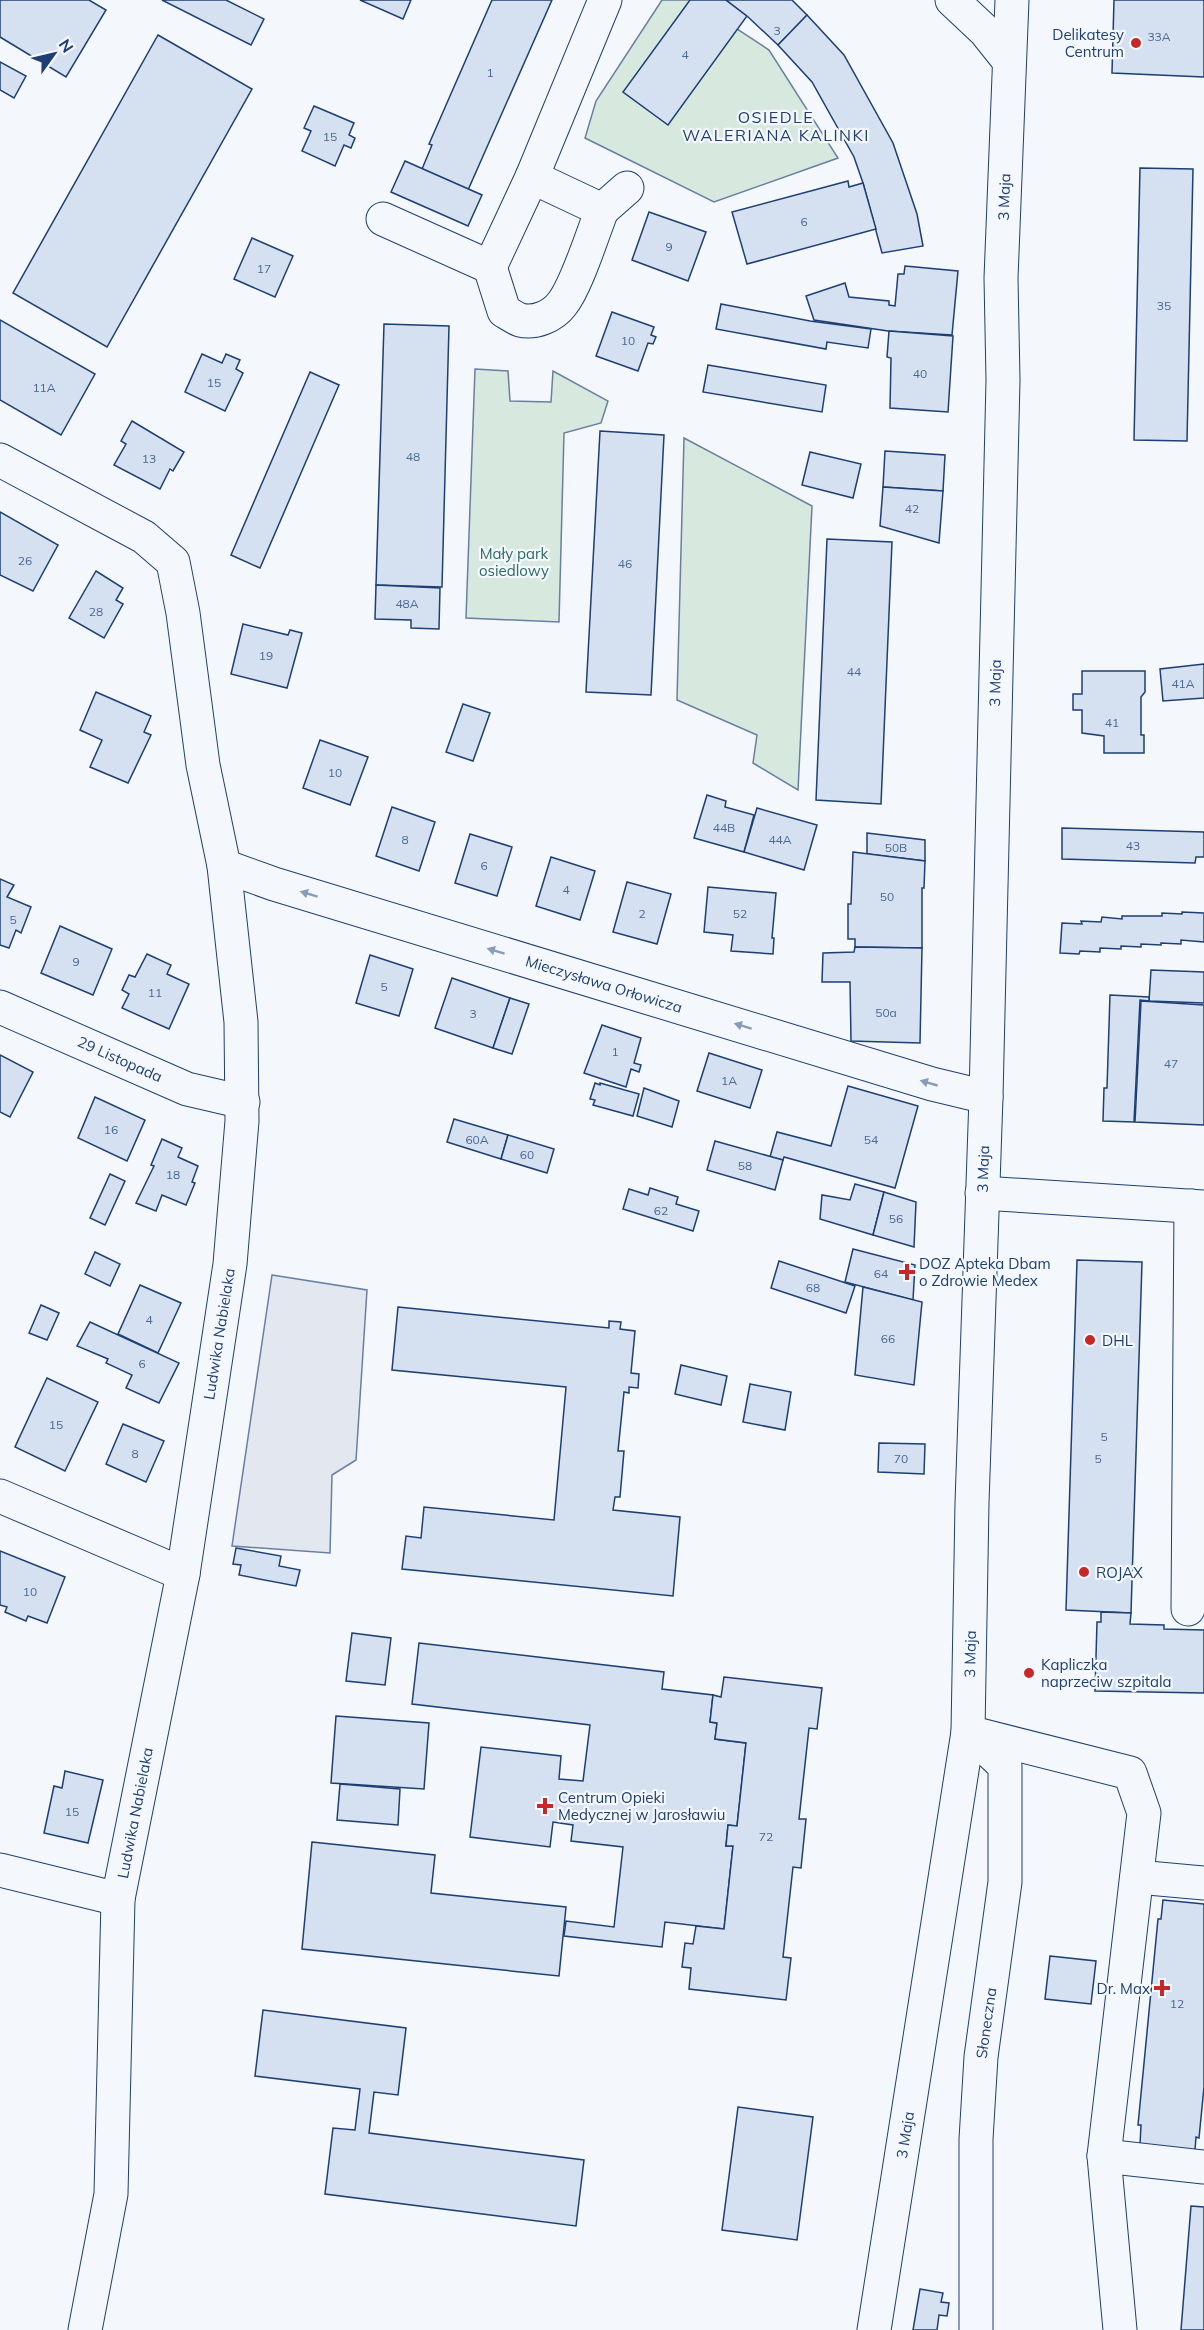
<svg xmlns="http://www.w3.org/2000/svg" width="1204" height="2330" font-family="Mulish,sans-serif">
<rect width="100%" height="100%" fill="#f4f7fb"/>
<!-- green -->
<g fill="#d7e8df" stroke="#687fa3" stroke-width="1.5">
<polygon points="662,0 693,0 769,50 838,158 714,202 585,138 596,101"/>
<polygon points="475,369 508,371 510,401 551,402 553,371 608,401 601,423 564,433 559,622 466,618"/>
<polygon points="684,438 812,506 798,790 753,763 757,735 677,700"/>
</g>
<!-- parking -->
<polygon fill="#e3e8f0" stroke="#687fa3" stroke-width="1.5" points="272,1275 367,1290 356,1460 332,1475 330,1553 232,1546"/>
<!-- building -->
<g fill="#d5e0f0" stroke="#1d3f73" stroke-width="1.5">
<polygon points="0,0 89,0 106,10 66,77 0,37"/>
<polygon points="162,0 226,0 264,19 251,45"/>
<polygon points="360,0 411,0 403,19"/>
<polygon points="492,0 552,0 468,190 422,169 432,145 429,144"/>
<polygon points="690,0 726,0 747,16 668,125 623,92"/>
<polygon points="726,0 792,0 807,15 778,45 747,16"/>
<polygon points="1114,0 1204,0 1204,77 1112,73"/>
<polygon points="807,15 844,55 893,143 917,214 923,246 882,253 863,183 854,157 812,82 778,45"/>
<polygon points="158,35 252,89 107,347 13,293"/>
<polygon points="0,62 26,76 14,98 0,90"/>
<polygon points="314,106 354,123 349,135 355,138 351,148 344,145 335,166 302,151 311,131 304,128"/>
<polygon points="405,161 482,195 468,226 391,192"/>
<polygon points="1140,168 1193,169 1187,441 1134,440"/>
<polygon points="848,181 849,187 863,183 876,229 747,264 732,212"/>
<polygon points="649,212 706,232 688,281 632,260"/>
<polygon points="252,238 293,256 275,297 234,279"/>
<polygon points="905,266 958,271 952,335 888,331 814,320 806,296 845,283 849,297 889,301 889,305 895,306 898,274 904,274"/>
<polygon points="721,304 810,321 871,329 868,348 827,342 826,349 716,329"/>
<polygon points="612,312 654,327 651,335 656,337 653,344 648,343 638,371 596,356"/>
<polygon points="0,320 95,374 61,435 0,400"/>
<polygon points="384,324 449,326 442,587 376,585"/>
<polygon points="889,331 953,336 948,412 890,408 891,358 887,357"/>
<polygon points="202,354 222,363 226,354 240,360 236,369 243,373 225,411 185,392"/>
<polygon points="708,365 826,385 822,412 703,392"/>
<polygon points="310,372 339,385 260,568 231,555"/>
<polygon points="132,421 184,452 173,471 170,469 160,489 114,465 126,444 121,441"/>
<polygon points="600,431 664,435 651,695 586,692"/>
<polygon points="885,451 945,455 943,491 883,487"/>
<polygon points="810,452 861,464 853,498 802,485"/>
<polygon points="883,487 943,491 939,543 880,526"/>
<polygon points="0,512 58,545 33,591 0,575"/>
<polygon points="827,539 892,542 881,804 816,800"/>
<polygon points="96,571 123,588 116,600 123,604 104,638 69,618"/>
<polygon points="376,585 440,588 439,629 411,628 411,620 375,619"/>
<polygon points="243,624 288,635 290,630 302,633 287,688 231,674"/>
<polygon points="1204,664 1204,698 1163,701 1160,669"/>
<polygon points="1082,671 1145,671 1145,692 1141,697 1141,735 1144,735 1144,753 1104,753 1104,736 1082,733 1082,710 1073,710 1073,694 1082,694"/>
<polygon points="96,692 151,716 144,732 151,735 128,783 90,767 102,740 80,730"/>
<polygon points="463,704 490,713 473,761 446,752"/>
<polygon points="320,740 368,757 350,805 303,788"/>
<polygon points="707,795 726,801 725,807 754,815 744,852 694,838"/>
<polygon points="392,807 435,822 419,871 376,856"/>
<polygon points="757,808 817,825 804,870 744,852"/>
<polygon points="1062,828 1204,832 1204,857 1196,857 1195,863 1062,859"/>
<polygon points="867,833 925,840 925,861 867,854"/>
<polygon points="470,834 512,847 497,896 455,883"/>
<polygon points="853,852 925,861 924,888 922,888 922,948 855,947 855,939 848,939 848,904 851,904"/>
<polygon points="551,857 595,871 580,920 536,906"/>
<polygon points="0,879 14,885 7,897 31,907 21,933 16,930 9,948 0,945"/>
<polygon points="627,882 671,894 657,944 613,932"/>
<polygon points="708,887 776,893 772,938 774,938 773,954 731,951 733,935 704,932"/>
<polygon points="1182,912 1204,913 1204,942 1181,940 1181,944 1161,943 1161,945 1141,944 1141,947 1121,946 1121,949 1100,948 1100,952 1080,951 1079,954 1060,953 1062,923 1082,924 1081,921 1101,922 1102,917 1122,919 1122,916 1162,916 1162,913 1182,914"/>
<polygon points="60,926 112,949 93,995 41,973"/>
<polygon points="855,947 922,948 920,1043 851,1041 850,982 822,982 823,953 854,952"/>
<polygon points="147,954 171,965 167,974 189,984 169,1029 122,1008 129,994 122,990 129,975 135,977"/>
<polygon points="370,955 413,969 399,1016 356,1003"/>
<polygon points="1151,970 1204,972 1204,1003 1149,1001"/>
<polygon points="452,978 510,998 493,1048 435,1028"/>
<polygon points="1110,995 1149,997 1149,1001 1140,1000 1134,1122 1103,1121 1104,1088 1107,1088"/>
<polygon points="510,998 529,1004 512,1054 493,1048"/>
<polygon points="1141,1001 1204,1005 1204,1125 1135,1122"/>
<polygon points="602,1025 641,1038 634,1063 641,1065 639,1072 631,1069 626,1087 584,1073"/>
<polygon points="709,1053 762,1070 750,1108 697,1091"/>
<polygon points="0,1055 33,1072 10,1117 0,1112"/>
<polygon points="595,1083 600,1085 600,1083 639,1094 633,1116 593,1105 595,1100 590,1099"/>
<polygon points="848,1086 918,1106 895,1188 784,1157 783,1160 770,1157 777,1132 831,1146"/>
<polygon points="644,1088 679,1101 672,1127 637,1116"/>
<polygon points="95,1097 145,1120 127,1161 78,1138"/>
<polygon points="454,1119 508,1135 501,1159 447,1142"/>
<polygon points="508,1135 554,1149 547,1173 501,1159"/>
<polygon points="162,1139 182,1148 178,1157 198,1166 192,1182 195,1183 186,1205 162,1195 156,1211 136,1203 154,1166 151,1165"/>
<polygon points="715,1141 783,1160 775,1190 707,1170"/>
<polygon points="110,1174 125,1181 105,1225 90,1218"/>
<polygon points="855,1184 884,1192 873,1235 820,1219 822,1195 850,1200"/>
<polygon points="650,1188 678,1197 676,1204 699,1211 693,1231 623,1209 629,1189 648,1195"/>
<polygon points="884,1192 916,1202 914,1247 873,1235"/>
<polygon points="853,1249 915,1265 913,1300 845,1282"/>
<polygon points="95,1252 120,1264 110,1286 85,1274"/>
<polygon points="1077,1260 1142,1262 1131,1613 1066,1610"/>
<polygon points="779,1261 855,1286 846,1313 771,1288"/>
<polygon points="140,1285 181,1303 158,1353 118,1334"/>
<polygon points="863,1287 922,1302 914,1385 855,1375"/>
<polygon points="41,1305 59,1313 47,1340 29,1333"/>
<polygon points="398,1307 609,1328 609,1321 621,1322 620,1329 635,1331 631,1373 639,1374 638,1388 629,1387 629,1393 624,1392 618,1451 624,1451 620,1497 615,1497 613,1510 680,1517 673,1596 402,1569 406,1536 421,1538 424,1507 554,1520 566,1387 392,1370"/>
<polygon points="90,1322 179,1363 159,1403 126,1388 132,1375 106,1363 108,1359 77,1346"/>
<polygon points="681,1365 727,1376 721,1405 675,1394"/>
<polygon points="47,1378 98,1402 65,1471 15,1447"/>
<polygon points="750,1384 791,1392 785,1430 743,1422"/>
<polygon points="123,1424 164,1441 146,1482 106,1464"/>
<polygon points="879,1443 925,1444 924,1474 878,1472"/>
<polygon points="236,1548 281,1556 279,1566 300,1570 296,1586 239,1575 241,1565 233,1564"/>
<polygon points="0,1551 65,1577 47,1623 28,1616 26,1621 5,1612 7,1607 0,1605"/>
<polygon points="1101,1612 1131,1613 1130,1624 1164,1625 1164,1629 1204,1630 1204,1693 1095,1691 1097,1622 1101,1622"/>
<polygon points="352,1633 391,1638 385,1685 346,1681"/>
<polygon points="419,1643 664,1672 662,1689 713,1695 710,1722 717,1723 715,1739 746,1743 737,1826 728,1825 726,1846 733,1846 724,1929 665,1922 662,1947 564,1936 566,1921 614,1927 623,1847 571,1841 573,1825 553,1822 550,1847 470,1837 481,1747 561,1756 559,1779 583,1781 590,1725 412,1704"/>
<polygon points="724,1677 822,1688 817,1729 809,1728 799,1819 806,1819 801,1868 793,1867 783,1957 791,1958 786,2000 689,1989 691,1968 682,1967 685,1943 693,1944 696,1926 724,1929 733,1846 726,1846 728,1825 737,1826 746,1743 715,1739 717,1723 710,1722 713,1695 721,1697"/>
<polygon points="336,1716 429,1723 424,1789 331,1783"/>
<polygon points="65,1771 103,1780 88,1843 44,1833 54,1786 62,1788"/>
<polygon points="340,1784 400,1789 398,1825 337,1820"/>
<polygon points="312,1842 435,1855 431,1893 566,1907 559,1976 302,1949"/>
<polygon points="1163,1900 1204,1904 1204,2087 1199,2138 1196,2137 1195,2150 1140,2145 1141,2125 1138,2125 1158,1919 1161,1919"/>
<polygon points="1050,1956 1096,1961 1091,2004 1045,1999"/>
<polygon points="263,2010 406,2028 398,2095 374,2092 369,2133 584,2160 576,2226 325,2194 333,2128 355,2130 360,2089 255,2076"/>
<polygon points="738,2107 813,2117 797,2240 722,2230"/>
<polygon points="1191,2206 1204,2207 1204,2330 1181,2330"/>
<polygon points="920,2289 943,2293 941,2302 949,2303 947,2316 939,2315 937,2330 913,2330"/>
</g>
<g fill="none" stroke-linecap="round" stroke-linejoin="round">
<defs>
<g id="minor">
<polyline points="952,0 985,31 1009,61"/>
<polyline points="532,177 602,210 627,188"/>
<polyline points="383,219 490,267 532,177 605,0"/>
<path d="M490,267l14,44c5,3 11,7 16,9 15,4 33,-4 42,-16 15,-19 30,-69 40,-94"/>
<polyline points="0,460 144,537 173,562 183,613 203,765 224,866 241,1022 242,1121 230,1264 183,1574 118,1899 111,2194 85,2330"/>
<polyline points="224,866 274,884 932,1084 986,1097"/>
<polyline points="0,1007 187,1089 243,1102"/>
<polyline points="982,1193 1204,1207"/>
<polyline points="0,1496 183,1574"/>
<polyline points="1188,1609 1191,1206"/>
<polyline points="968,1732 1130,1773 1144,1813 1104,2156 1120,2330"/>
<polyline points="970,1733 1005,1766 1005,1882 981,2057 976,2139 976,2330"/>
<polyline points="0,1870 118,1899"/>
<polyline points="1137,1877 1204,1883"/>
<polyline points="1104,2156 1204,2167"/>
<polyline points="874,2330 968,1732 972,1503 986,1097 1003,380 1001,278 1012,0"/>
</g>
</defs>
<!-- minor casing -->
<use href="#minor" stroke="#1d3f73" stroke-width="35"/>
<!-- minor -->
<use href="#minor" stroke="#f4f7fb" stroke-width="33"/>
</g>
<!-- one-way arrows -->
<defs><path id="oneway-solid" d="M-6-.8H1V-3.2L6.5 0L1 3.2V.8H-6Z" transform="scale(1.5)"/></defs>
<g fill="#889bb7">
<use href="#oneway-solid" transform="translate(309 894) rotate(-163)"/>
<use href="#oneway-solid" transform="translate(496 951) rotate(-163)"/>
<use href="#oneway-solid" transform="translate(743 1026) rotate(-163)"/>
<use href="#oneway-solid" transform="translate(929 1083) rotate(-164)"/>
</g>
<!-- markers -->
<g fill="#c62828" stroke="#f4f7fb" stroke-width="2">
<circle cx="1136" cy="43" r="6"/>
<path d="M904 1263h6v6h6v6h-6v6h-6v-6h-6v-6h6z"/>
<circle cx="1090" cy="1340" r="6"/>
<circle cx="1084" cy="1572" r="6"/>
<circle cx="1029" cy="1673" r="6"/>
<path d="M542 1797h6v6h6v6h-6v6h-6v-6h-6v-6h6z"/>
<path d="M1159 1979h6v6h6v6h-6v6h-6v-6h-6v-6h6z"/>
</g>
<g text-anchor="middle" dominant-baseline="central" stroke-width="4.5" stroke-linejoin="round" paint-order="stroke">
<!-- number labels -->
<g font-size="12" fill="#4b6792">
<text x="777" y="30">3</text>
<text x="1159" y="36">33A</text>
<text x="685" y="54">4</text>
<text x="490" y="72">1</text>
<text x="330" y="136">15</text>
<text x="804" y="221">6</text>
<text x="669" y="246">9</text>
<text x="264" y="268">17</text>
<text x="1164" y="305">35</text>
<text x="628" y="340">10</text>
<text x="920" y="373">40</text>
<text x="214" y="382">15</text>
<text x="44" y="387">11A</text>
<text x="413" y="456">48</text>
<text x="149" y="458">13</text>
<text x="912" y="508">42</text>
<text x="25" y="560">26</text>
<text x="625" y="563">46</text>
<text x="407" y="603">48A</text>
<text x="96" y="611">28</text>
<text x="266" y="655">19</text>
<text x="854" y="671">44</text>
<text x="1183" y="683">41A</text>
<text x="1112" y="722">41</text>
<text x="335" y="772">10</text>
<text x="724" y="827">44B</text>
<text x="405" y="839">8</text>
<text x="780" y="839">44A</text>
<text x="1133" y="845">43</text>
<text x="896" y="847">50B</text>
<text x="484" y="865">6</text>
<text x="566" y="889">4</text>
<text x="887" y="896">50</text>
<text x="642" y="913">2</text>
<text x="740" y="913">52</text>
<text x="13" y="919">5</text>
<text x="76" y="961">9</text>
<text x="384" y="986">5</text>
<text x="155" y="992">11</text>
<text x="886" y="1012">50a</text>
<text x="473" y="1013">3</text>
<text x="615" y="1051">1</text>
<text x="1171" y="1063">47</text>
<text x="729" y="1080">1A</text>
<text x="111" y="1129">16</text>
<text x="477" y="1139">60A</text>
<text x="871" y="1139">54</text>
<text x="527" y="1154">60</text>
<text x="745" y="1165">58</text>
<text x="173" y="1174">18</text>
<text x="661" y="1210">62</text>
<text x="896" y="1218">56</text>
<text x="881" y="1273">64</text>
<text x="813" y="1287">68</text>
<text x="149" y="1319">4</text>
<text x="888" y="1338">66</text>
<text x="142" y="1363">6</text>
<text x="56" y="1424">15</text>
<text x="1104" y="1436">5</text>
<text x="135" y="1453">8</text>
<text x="901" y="1458">70</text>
<text x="1098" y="1458">5</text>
<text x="30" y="1591">10</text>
<text x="72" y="1811">15</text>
<text x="766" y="1836">72</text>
<text x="1177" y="2003">12</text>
</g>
<!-- poi labels -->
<g font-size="15" fill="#1d3f73" stroke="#f4f7fb" text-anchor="start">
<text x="1124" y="34" text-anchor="end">Delikatesy<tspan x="1124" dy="17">Centrum</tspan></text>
<text x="919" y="1263">DOZ Apteka Dbam<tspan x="919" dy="17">o Zdrowie Medex</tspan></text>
<text x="1102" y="1340">DHL</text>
<text x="1096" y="1572">ROJAX</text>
<text x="1041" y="1664">Kapliczka<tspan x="1041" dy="17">naprzeciw szpitala</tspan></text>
<text x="558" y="1797">Centrum Opieki<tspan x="558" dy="17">Medycznej w Jarosławiu</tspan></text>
<text x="1150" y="1988" text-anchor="end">Dr. Max</text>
</g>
<!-- street labels -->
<g font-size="15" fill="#1d3f73" stroke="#f4f7fb">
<text transform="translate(1004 197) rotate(-88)">3 Maja</text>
<text transform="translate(995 683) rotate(-89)">3 Maja</text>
<text transform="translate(604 984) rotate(17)">Mieczysława Orłowicza</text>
<text transform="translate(120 1059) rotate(24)">29 Listopada</text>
<text transform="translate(983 1169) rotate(-88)">3 Maja</text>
<text transform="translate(219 1334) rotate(-81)">Ludwika Nabielaka</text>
<text transform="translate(970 1654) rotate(-89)">3 Maja</text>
<text transform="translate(135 1813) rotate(-79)">Ludwika Nabielaka</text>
<text transform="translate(986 2023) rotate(-82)">Słoneczna</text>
<text transform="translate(905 2135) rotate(-81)">3 Maja</text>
</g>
<!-- park labels -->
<g font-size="15" fill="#2c6c60" stroke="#f4f7fb">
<text x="514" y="553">Mały park<tspan x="514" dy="17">osiedlowy</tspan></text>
</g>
<!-- neighbourhood labels -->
<g font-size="16" letter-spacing="1.5" fill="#1d3f73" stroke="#f4f7fb">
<text x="776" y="117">OSIEDLE<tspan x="776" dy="18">WALERIANA KALINKI</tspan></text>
</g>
</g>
<!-- north arrow -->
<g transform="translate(54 54) rotate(56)" stroke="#f4f7fb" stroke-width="4.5" paint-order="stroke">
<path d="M0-4.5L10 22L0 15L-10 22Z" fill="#1d3f73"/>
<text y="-9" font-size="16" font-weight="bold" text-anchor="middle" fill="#1d3f73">N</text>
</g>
</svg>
